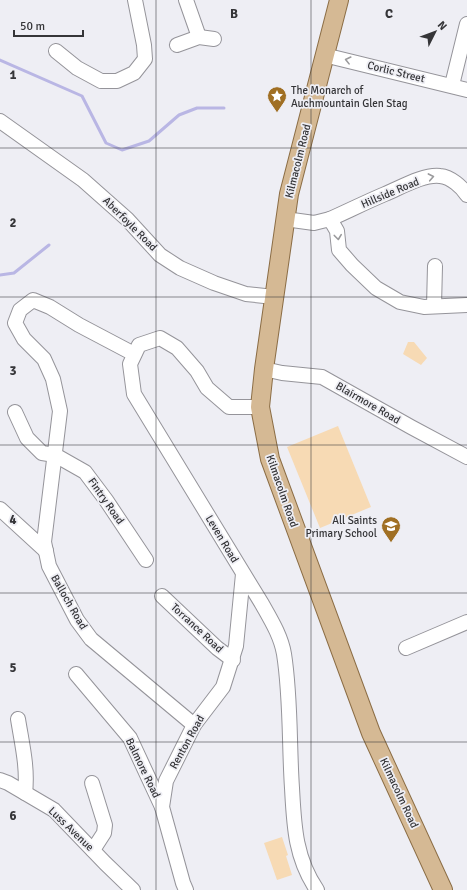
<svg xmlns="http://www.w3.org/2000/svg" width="467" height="890" font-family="Signika,sans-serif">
<rect width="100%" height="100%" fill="#eeeef4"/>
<!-- green -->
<g fill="#f7dab4">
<polygon points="408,342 414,342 427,358 421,365 403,354"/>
<polygon points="338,426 371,507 320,528 287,447"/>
<polygon points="282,837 288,855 286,856 292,875 277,880 264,843"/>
</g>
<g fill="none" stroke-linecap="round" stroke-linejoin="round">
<!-- stream -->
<g stroke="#b9b6e4" stroke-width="3">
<polyline points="0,60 82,96 106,143 122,150 149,141 179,115 197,108 224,108"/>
<polyline points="0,275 14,273 49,245"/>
</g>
<defs>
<g id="minor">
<polyline points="186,0 199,37"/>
<polyline points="177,45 199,37 214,39"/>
<polyline points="56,51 77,68 101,81 117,81 134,73 145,59 144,45 135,0"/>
<polyline points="324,55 467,90"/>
<polyline points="452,85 467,24"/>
<polyline points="0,121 83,180 127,219 160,255 180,268 214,283 246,294 274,297"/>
<polyline points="285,219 314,223 330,219 337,231 339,250 352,265 376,288 400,302 424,307 467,305"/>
<path d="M330,219c18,-8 36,-17 55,-25 15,-6 38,-20 55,-18 11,1 22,11 27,19"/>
<polyline points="434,306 435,266"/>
<polyline points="134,354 79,325 50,307 33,300 20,310 15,323 24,339 44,359 53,379 60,411 44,542 49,566 77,620 91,639 194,725"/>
<polyline points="264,369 282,373 322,377 411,427 467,457"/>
<path d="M260,407h-31l-22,-19 -10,-17 -20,-23 -17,-10 -21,7 -9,19 4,30 128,210c9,16 19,32 22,50 7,44 5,90 8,134 2,37 3,70 25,102"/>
<polyline points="15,412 27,438 42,453 55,455 85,472 106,500 146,560"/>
<polyline points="0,509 46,551"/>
<polyline points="162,596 217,648 233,660"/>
<polyline points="406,648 467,622"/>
<polyline points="76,674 130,738 162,807"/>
<path d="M18,719c4,25 10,49 7,74"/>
<polyline points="0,780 8,783 54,810 105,863 133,890"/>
<polyline points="92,783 105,825 104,833 93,850"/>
<polyline points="186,890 183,883 162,807 166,781 194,725 223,687 236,646 243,574"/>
</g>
<polyline id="major" points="339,0 289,194 264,369 260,407 270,459 371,733 443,890"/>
</defs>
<!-- minor casing -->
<use href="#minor" stroke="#95949a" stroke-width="16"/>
<!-- major casing -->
<use href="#major" stroke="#8b6d45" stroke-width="20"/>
<!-- minor -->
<use href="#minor" stroke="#fff" stroke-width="14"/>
<!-- major -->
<use href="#major" stroke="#d5b994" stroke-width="18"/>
</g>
<!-- one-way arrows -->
<defs><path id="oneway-chevron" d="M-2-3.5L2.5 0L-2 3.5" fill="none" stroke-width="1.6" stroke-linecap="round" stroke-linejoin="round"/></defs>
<g stroke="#9a9a9c">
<use href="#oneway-chevron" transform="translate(348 60) rotate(-166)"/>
<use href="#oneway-chevron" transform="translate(431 177) rotate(-11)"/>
<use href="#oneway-chevron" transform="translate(338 237) rotate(83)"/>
</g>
<!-- grid -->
<path fill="none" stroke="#353538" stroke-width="1" stroke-opacity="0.55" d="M156,0v890M311,0v890M0,148h467M0,297h467M0,445h467M0,593h467M0,742h467"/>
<!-- icons -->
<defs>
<symbol id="sight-pin" viewBox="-11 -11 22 30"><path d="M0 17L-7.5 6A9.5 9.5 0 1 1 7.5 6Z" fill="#a06f23" stroke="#eeeef4"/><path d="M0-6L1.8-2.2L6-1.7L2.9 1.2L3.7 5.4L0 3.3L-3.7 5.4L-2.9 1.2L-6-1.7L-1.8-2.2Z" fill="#fff"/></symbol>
<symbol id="school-pin" viewBox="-11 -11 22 30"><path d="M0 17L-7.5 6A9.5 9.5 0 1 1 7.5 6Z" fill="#a06f23" stroke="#eeeef4"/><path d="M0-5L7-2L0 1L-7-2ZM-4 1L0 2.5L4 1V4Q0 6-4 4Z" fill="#fff"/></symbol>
</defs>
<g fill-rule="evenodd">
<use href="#sight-pin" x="266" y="85" width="22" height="30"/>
<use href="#school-pin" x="380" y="515" width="22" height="30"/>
</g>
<g text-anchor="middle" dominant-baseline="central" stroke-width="3.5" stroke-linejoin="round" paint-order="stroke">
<!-- street labels -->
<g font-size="11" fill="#353538" stroke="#eeeef4">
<text transform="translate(396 72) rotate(14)">Corlic Street</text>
<text transform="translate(298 161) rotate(-76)">Kilmacolm Road</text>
<text transform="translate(390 193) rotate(-23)">Hillside Road</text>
<text transform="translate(130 224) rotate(45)">Aberfoyle Road</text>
<text transform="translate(368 403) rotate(30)">Blairmore Road</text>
<text transform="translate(282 491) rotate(71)">Kilmacolm Road</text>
<text transform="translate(106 501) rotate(55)">Fintry Road</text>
<text transform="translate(222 539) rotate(59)">Leven Road</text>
<text transform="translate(69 602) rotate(60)">Balloch Road</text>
<text transform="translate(197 628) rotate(43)">Torrance Road</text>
<text transform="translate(187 742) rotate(-61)">Renton Road</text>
<text transform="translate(143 768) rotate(64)">Balmore Road</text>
<text transform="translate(399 793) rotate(65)">Kilmacolm Road</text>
<text transform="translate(71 829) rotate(44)">Luss Avenue</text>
</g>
<!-- poi labels -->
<g font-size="11" fill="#353538" stroke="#eeeef4" text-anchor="start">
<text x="291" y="90">The Monarch of<tspan x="291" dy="13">Auchmountain Glen Stag</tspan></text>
<text x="377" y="520" text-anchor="end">All Saints<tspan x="377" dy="13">Primary School</tspan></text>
</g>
</g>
<g font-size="13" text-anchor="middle" font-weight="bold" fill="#353538" stroke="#eeeef4" stroke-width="3.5" stroke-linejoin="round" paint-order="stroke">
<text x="234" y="18">B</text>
<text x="389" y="18">C</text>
<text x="13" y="79">1</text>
<text x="13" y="227">2</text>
<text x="13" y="375">3</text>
<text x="13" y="524">4</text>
<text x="13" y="672">5</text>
<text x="13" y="820">6</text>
</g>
<!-- north arrow -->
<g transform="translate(435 32) rotate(48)" stroke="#eeeef4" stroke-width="3" paint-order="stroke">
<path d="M0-3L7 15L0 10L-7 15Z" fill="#353538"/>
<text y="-6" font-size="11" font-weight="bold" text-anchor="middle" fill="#353538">N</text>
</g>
<!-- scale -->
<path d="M14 30v6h69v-6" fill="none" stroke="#353538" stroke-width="2"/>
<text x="20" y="30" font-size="12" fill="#353538" stroke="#eeeef4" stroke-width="3" paint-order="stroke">50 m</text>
</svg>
